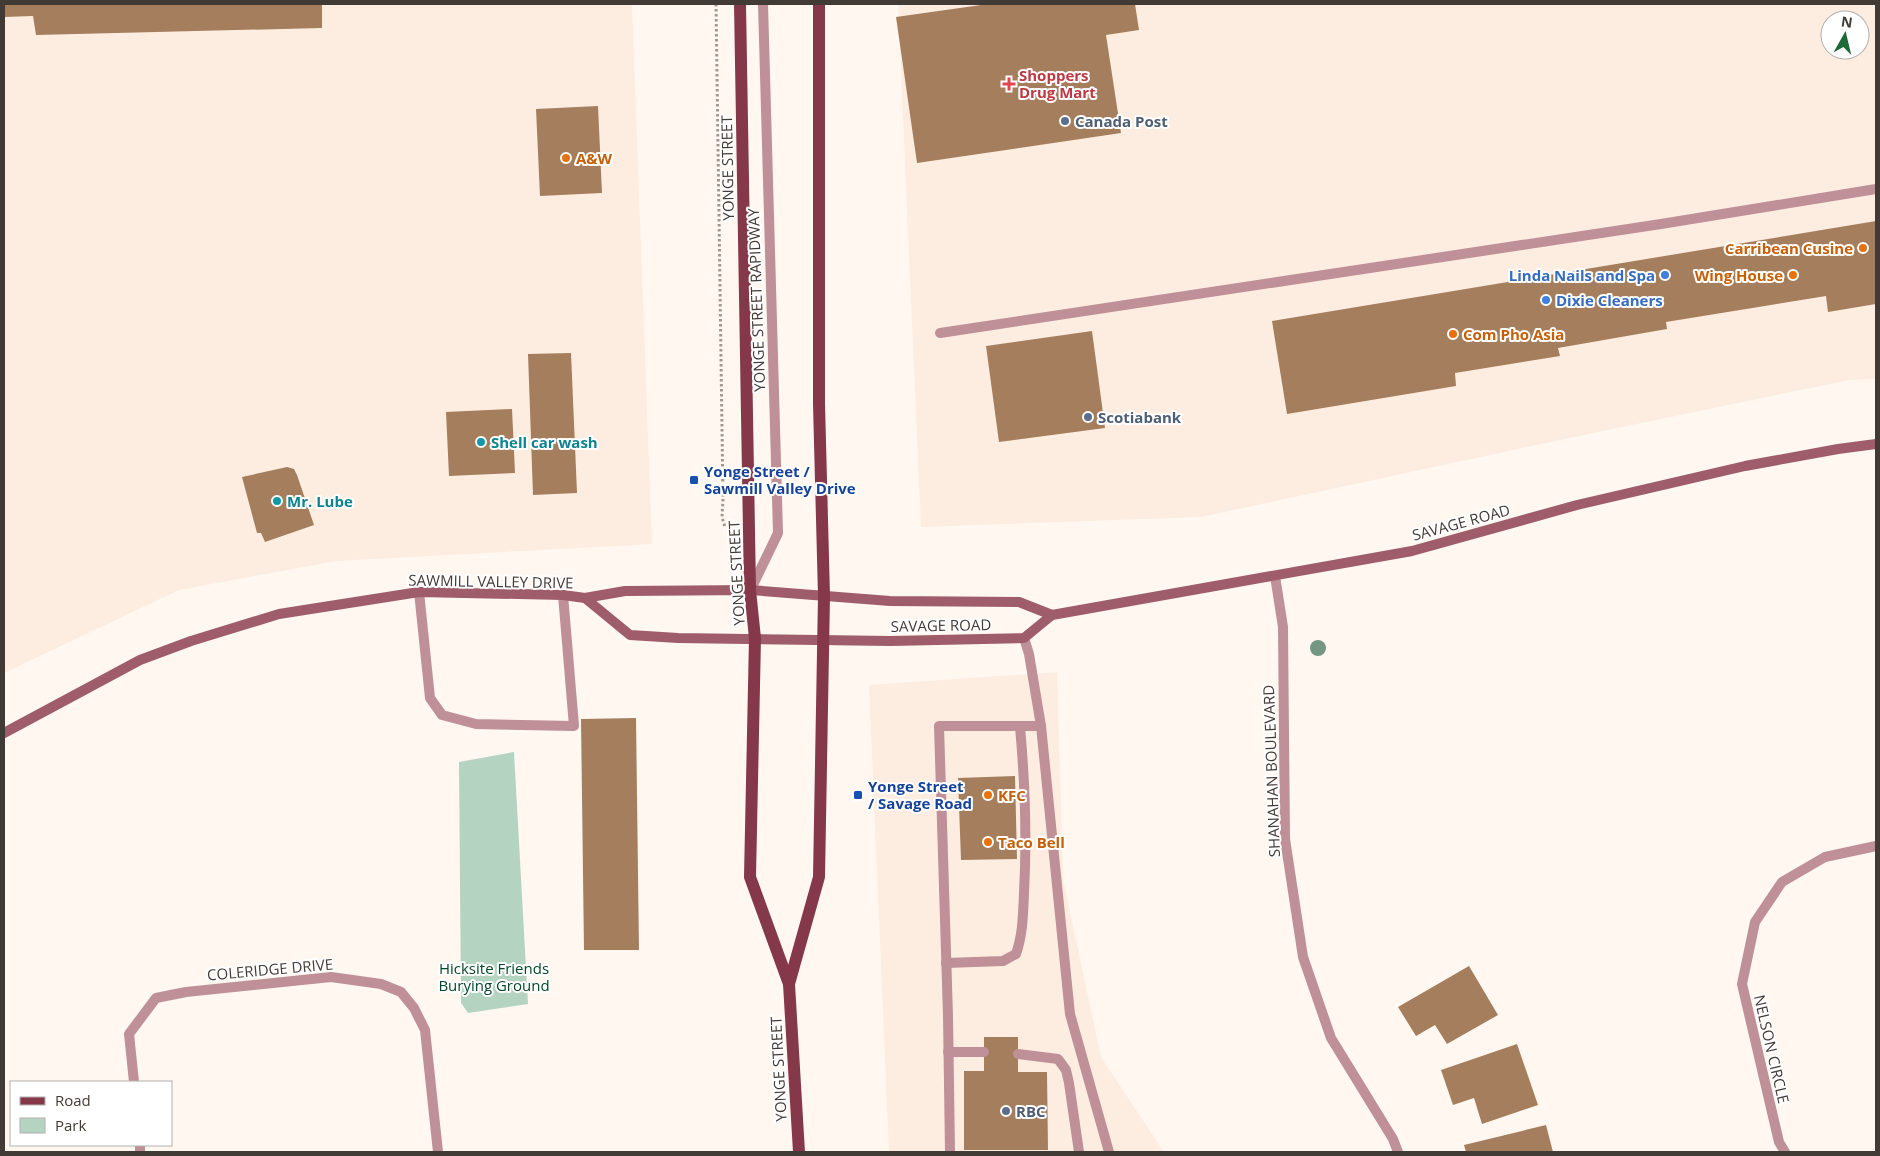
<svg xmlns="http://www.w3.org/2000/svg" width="1880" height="1156" font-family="'Open Sans',sans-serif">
<rect width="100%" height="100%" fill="#fff7f0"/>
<!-- built -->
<g fill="#fdede0" fill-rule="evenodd">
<polygon points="4,4 632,4 652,544 336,561 179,590 4,673"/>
<path d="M898,4h978v375l-27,1 -270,56 -378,81 -280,10zM1830,20h30v30h-30z"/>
<polygon points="1057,672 1063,879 1101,1057 1164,1152 889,1152 869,685"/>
</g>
<!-- green -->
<polygon fill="#b4d4c1" points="514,752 528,1004 468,1013 461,1003 459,762"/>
<!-- building -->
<g fill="#a57e5d">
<polygon points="4,4 322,4 322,28 36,35 33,16 4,17"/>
<polygon points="988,4 1135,4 1139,30 1106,35 1121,133 917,163 896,17"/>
<polygon points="598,106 602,193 540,196 536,109"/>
<polygon points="1876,221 1876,304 1828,312 1826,296 1666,322 1667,329 1558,348 1560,356 1455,373 1456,386 1287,414 1272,321"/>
<polygon points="1092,331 1105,428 999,442 986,346"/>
<polygon points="571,353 577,493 533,495 528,354"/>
<polygon points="512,409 515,473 449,476 446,412"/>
<polygon points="287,467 294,469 297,475 314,525 265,542 261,533 257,533 242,477"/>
<polygon points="636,718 639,950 584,950 581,719"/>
<polygon points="1015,776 1017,859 961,860 958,778"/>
<polygon points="1469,966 1498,1015 1447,1044 1435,1025 1416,1036 1398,1007"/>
<polygon points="984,1037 1018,1037 1018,1072 1047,1072 1048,1150 964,1150 964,1071 984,1071"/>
<polygon points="1517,1044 1538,1105 1482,1124 1474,1098 1453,1105 1441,1070"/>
<polygon points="1546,1125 1553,1152 1466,1152 1464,1145"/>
</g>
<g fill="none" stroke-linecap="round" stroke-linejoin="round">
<!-- path -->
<polyline stroke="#a09891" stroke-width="3" stroke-dasharray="2.5 2.5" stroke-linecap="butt" points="716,4 723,499 722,517 725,527"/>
<!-- lane -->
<g stroke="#bf9098" stroke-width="10">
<polyline points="940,333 1661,224 1876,189"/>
<polyline points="751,589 778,533 763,4"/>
<polyline points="419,592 430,698 442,715 476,724 574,726 563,595"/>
<polyline points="1041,726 1070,1014 1109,1152"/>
<path d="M946,963l57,-2 13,-7c7,-20 7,-40 8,-61 3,-56 1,-111 -4,-166"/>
<polyline points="948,1052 984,1052"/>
<polyline points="1018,1054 1058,1059 1066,1070 1069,1083 1079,1152"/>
<polyline points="950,1152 948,1016 939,726 1041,726 1029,654 1024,638"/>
</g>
<!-- street -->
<g stroke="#bf9098" stroke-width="10">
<polyline points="1275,576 1283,627 1285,839 1303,957 1331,1038 1393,1139 1398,1152"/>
<polyline points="134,1082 129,1034 156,998 186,992 331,977 381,984 401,992 414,1008 425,1030 438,1152"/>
<polyline points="140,1145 140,1152"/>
<polyline points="1785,1152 1779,1142 1742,984 1755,922 1782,882 1825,857 1876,846"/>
</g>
<!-- secondary -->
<g stroke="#9f5d6b" stroke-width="10">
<polyline points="585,598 630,635 678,638 891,641 1024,638 1052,615 1412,551 1577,505 1745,466 1838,449 1876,444"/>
<polyline points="4,733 140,660 191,641 279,614 419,592 563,595 585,598 625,591 750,590 890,601 1019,602 1052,615"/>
</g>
<!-- primary -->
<g stroke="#86384b" stroke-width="12">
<polyline points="740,4 750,590 755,638 750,877 789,984 799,1152"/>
<polyline points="789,984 819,877 824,596 819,404 819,4"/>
</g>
</g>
<!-- trees -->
<circle fill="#769684" cx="1318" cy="648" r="8"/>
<!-- markers -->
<path fill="#e0444e" stroke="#fff" stroke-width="2" d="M1006.5 76.5h5v5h5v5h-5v5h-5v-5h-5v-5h5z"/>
<g fill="#5c6f8a" stroke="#fff" stroke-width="2">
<circle cx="1065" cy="121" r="5"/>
<circle cx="1088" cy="417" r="5"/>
<circle cx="1006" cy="1111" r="5"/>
</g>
<g fill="#e8710a" stroke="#fff" stroke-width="2">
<circle cx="566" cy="158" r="5"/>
<circle cx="1863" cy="248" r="5"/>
<circle cx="1793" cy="275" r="5"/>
<circle cx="1453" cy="334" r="5"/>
<circle cx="988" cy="795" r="5"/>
<circle cx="988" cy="842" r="5"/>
</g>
<g fill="#3f7fe0" stroke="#fff" stroke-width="2">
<circle cx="1665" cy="275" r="5"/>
<circle cx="1546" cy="300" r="5"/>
</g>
<g fill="#0f9aa8" stroke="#fff" stroke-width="2">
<circle cx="481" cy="442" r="5"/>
<circle cx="277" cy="501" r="5"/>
</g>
<g fill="#1a4fb4" stroke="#fff" stroke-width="2">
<rect x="689" y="475" width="10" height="10" rx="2.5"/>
<rect x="853" y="790" width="10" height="10" rx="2.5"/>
</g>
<g text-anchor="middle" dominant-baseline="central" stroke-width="4" stroke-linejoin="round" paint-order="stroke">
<!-- health labels -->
<g font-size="15" font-weight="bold" fill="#be3a42" stroke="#fff" text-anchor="start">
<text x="1019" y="75">Shoppers<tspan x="1019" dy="17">Drug Mart</tspan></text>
</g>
<!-- service labels -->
<g font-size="15" font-weight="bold" fill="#4e5e75" stroke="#fff" text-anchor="start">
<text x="1075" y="121">Canada Post</text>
<text x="1098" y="417">Scotiabank</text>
<text x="1016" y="1111">RBC</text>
</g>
<!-- food labels -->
<g font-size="15" font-weight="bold" fill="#c56008" stroke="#fff" text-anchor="start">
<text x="576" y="158">A&amp;W</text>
<text x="1853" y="248" text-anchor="end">Carribean Cusine</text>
<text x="1783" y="275" text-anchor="end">Wing House</text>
<text x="1463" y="334">Com Pho Asia</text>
<text x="998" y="795">KFC</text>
<text x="998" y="842">Taco Bell</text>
</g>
<!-- street labels -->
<g font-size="15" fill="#423a34" stroke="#fff">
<text transform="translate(727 168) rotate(-91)">YONGE STREET</text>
<text transform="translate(756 300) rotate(-92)">YONGE STREET RAPIDWAY</text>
<text transform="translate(1461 522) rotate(-15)">SAVAGE ROAD</text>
<text transform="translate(736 573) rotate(-93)">YONGE STREET</text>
<text transform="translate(491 581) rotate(1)">SAWMILL VALLEY DRIVE</text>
<text transform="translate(941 625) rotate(-1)">SAVAGE ROAD</text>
<text transform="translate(1271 771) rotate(-92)">SHANAHAN BOULEVARD</text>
<text transform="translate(270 969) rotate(-5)">COLERIDGE DRIVE</text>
<text transform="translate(1772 1049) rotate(77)">NELSON CIRCLE</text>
<text transform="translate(778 1069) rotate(-93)">YONGE STREET</text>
</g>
<!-- shop labels -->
<g font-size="15" font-weight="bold" fill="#366cbe" stroke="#fff" text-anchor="end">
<text x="1655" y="275">Linda Nails and Spa</text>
<text x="1556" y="300" text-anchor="start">Dixie Cleaners</text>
</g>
<!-- culture labels -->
<g font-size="15" font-weight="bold" fill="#0d838f" stroke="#fff" text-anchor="start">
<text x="491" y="442">Shell car wash</text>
<text x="287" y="501">Mr. Lube</text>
</g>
<!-- transit labels -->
<g font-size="15" font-weight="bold" fill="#164399" stroke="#fff" text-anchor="start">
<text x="704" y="471">Yonge Street /<tspan x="704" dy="17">Sawmill Valley Drive</tspan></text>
<text x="868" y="786">Yonge Street<tspan x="868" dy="17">/ Savage Road</tspan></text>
</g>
<!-- park labels -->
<g font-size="15" fill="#06472b" stroke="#fff">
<text x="494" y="968">Hicksite Friends<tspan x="494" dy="17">Burying Ground</tspan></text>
</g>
</g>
<!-- border -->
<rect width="1880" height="1156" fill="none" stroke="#423a34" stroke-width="10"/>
<!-- legend -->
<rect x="10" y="1081" width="162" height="65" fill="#ffffff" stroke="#b3b0ae"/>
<rect x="20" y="1097" width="25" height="8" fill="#86384b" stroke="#b3b0ae"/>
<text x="55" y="1106" font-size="15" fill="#423a34">Road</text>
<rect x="20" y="1118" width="25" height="15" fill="#b4d4c1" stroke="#b3b0ae"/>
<text x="55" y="1131" font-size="15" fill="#423a34">Park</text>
<!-- north arrow -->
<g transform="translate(1845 35) rotate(8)"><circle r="24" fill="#ffffff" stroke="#b3b0ae"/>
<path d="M0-4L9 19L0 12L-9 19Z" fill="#1d6a38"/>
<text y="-8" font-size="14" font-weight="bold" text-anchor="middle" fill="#423a34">N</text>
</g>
</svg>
